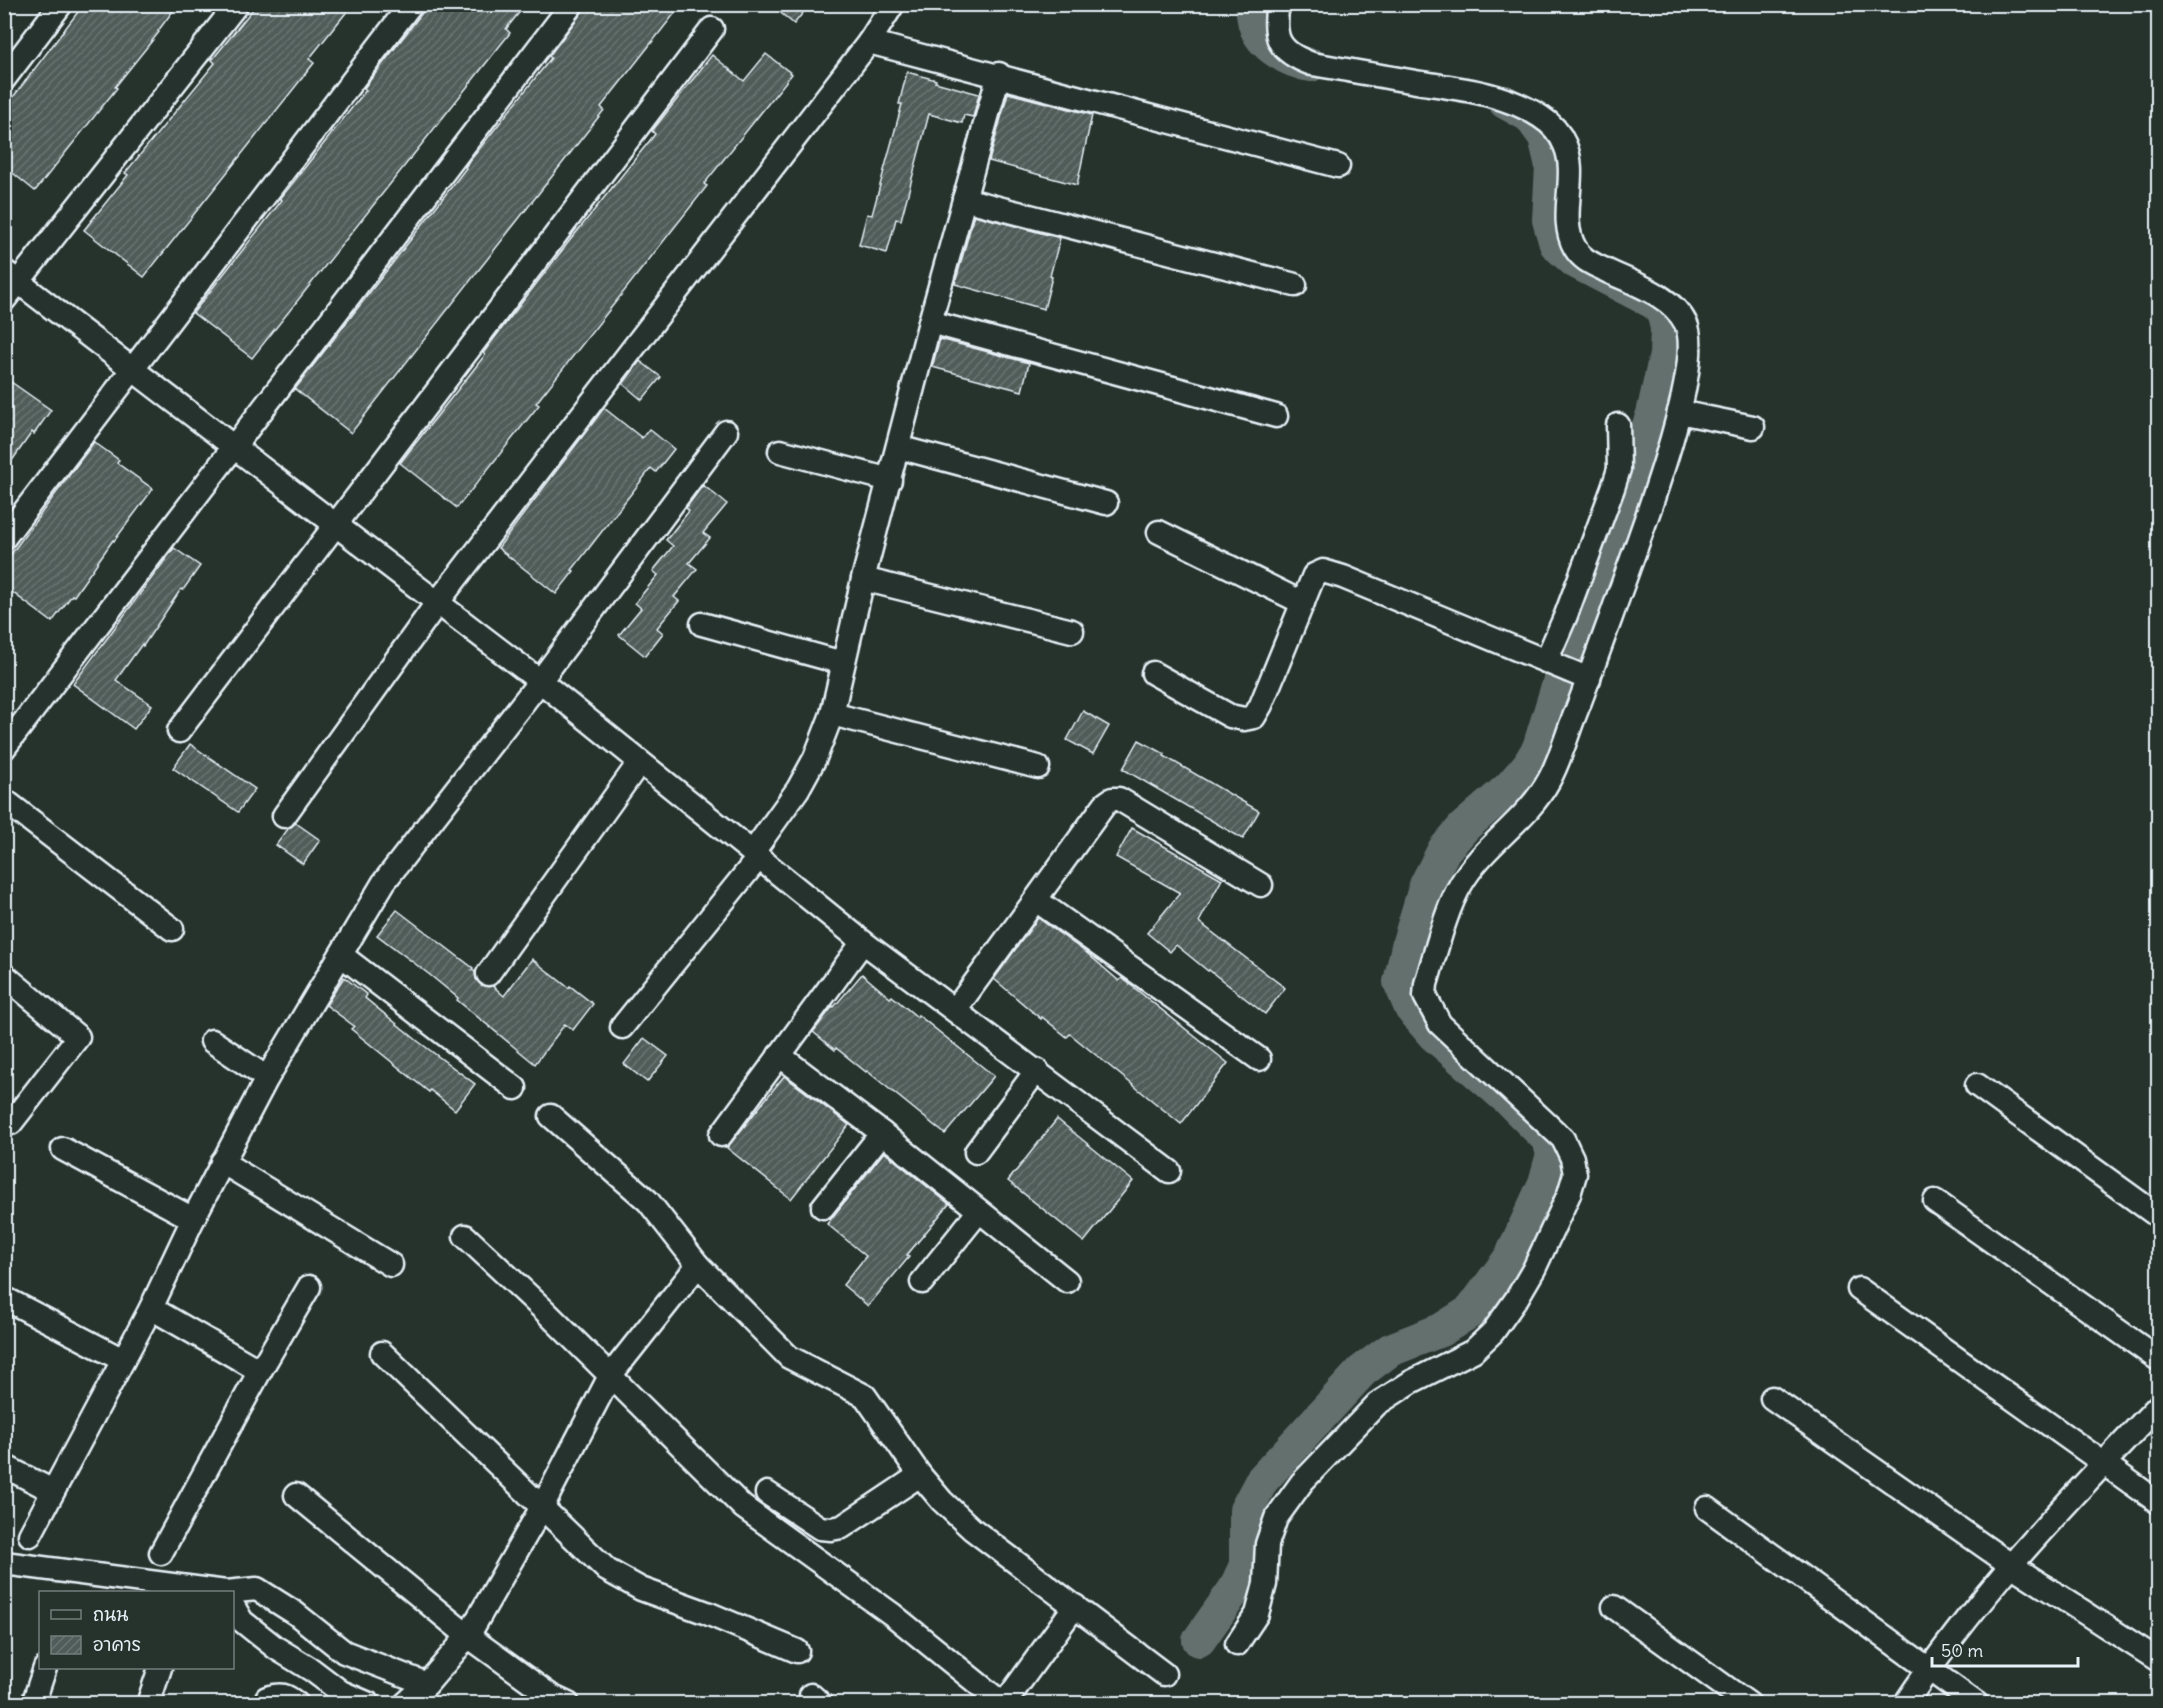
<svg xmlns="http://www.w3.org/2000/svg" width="2163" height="1708" font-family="Delius,'Playpen Sans Thai',sans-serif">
<defs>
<pattern id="building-hatch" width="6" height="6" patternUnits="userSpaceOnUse" patternTransform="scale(1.5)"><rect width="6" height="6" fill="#505c59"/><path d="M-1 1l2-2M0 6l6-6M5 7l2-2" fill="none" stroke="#697472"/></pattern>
</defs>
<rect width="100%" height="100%" fill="#26332d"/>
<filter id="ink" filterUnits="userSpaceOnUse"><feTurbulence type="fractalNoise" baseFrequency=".0167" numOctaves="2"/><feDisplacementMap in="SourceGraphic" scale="12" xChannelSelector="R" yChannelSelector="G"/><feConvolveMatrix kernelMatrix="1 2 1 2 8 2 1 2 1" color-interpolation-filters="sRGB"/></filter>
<g filter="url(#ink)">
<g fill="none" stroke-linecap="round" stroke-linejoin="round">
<!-- river -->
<g stroke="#636f6d" stroke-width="34">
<path d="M1252,4c1,7 1,14 3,20 6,22 35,38 56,41"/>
<polyline points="1199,1640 1235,1589 1246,1565 1246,1510 1262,1480 1362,1371 1390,1350 1441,1330 1471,1311 1511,1257 1545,1183 1553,1154 1549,1140 1509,1100 1434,1035 1411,1008 1400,982 1409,942 1426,885 1444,850 1464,827 1510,787 1528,766 1539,748 1567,657 1653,414 1666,355 1667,328 1663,311 1655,303 1576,262 1556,244 1549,220 1552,166 1545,137 1530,116 1505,102"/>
</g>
</g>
<!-- building -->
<g fill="url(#building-hatch)" stroke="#e8f1f8" stroke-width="1.5">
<polygon points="84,4 178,4 158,31 159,32 115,87 117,88 35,191 4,166 4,109"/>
<polygon points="257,4 353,4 309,59 314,63 144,277 84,230 128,175 125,173 215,63 212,60"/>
<polygon points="429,4 471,4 479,11 484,4 526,4 506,29 510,33 252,358 193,313 282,200 280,199 366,90 364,88"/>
<polygon points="588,4 682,4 601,107 604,110 351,433 295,389 466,168 465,167 551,58 549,56"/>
<polygon points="770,4 810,4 794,24"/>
<polygon points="766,54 792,74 704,184 707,186 536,403 539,405 457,508 400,463 485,355 483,353 567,244 655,134 652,131 712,55 744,81"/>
<polygon points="907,72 936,80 935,82 979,94 973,117 964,115 962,123 929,114 901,220 896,219 887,253 859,245 867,214 872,215 902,104 899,104"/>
<polygon points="1008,93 1092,115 1077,185 989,161"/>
<polygon points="974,215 1060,238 1050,276 1052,277 1044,309 955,284"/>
<polygon points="940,339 1029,363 1022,391 932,367"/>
<polygon points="640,361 661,377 642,400 623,384"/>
<polygon points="4,377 51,410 34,434 32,432 4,472"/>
<polygon points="604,408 642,438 649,429 674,449 656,472 651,468 572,570 574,571 556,594 498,548"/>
<polygon points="94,442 119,460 117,463 153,489 114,541 113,540 74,596 72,595 52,622 4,586 4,551 11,554"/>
<polygon points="703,485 727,504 703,533 710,538 689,563 697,569 674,597 679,601 657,628 663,633 645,656 619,635 641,608 635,603 658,575 653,571 673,546 666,540 689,511 686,508"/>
<polygon points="174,548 200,566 183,590 181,589 143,646 142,644 116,680 152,705 134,729 73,684"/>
<polygon points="1083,711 1109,726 1093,754 1067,740"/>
<polygon points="1139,740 1165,754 1164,756 1259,811 1243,839 1123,769"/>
<polygon points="190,744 255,789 238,812 173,768"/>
<polygon points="296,823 320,840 303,864 276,845 288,829"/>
<polygon points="1132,828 1222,879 1199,922 1285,988 1265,1014 1209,970 1208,971 1176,945 1170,952 1147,933 1180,893 1116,857"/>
<polygon points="397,910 473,968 472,970 475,972 476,979 481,985 493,986 504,996 532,959 569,988 570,986 593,1004 573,1030 565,1024 535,1064 457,1000 458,998 430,975 377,935"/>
<polygon points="1038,918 1088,954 1119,981 1122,978 1228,1063 1181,1124 1070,1034 1067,1037 1042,1017 1041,1019 994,979"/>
<polygon points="862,974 890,998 892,996 917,1017 918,1015 994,1076 945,1134 867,1071 866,1072 836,1048 835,1050 813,1032 833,1006 834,1007"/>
<polygon points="344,977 367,995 365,998 419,1042 475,1084 455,1110 430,1090 429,1092 351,1029 354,1026 326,1005"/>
<polygon points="644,1038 668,1056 647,1082 624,1064"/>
<polygon points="784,1076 849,1125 791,1199 727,1148"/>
<polygon points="1057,1119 1133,1181 1084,1242 1008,1181"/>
<polygon points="884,1152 949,1204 907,1255 909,1257 868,1306 843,1285 866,1256 827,1224"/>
</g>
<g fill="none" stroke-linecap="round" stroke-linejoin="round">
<defs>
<g id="minor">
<polyline points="869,42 1338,166"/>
<polyline points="4,79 61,4"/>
<polyline points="964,199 1295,285"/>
<polyline points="4,271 540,681 863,942 1169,1171"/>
<polyline points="4,300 237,4"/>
<polyline points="930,322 1276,416"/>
<polyline points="1679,412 1753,427"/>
<polyline points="898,447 1106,503"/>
<polyline points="780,451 890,480"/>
<polyline points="1159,532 1303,603"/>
<polyline points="4,538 411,4"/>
<polyline points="863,579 1072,631"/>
<polyline points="702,624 843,663"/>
<polyline points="1546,661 1566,615 1613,488 1619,469 1618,425"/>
<polyline points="1153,673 1230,716 1244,719 1254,717 1261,705 1314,575 1323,571 1343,577 1589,679"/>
<polyline points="832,714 1038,767"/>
<polyline points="179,731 712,29"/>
<polyline points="4,748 572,4"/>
<polyline points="4,800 172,929"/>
<polyline points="284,816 437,603 869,42 893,4"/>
<polyline points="753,852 798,789 815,758 832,714 863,579 930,322 999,74"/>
<polyline points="1036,900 1259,1059"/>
<polyline points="341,955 515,1088"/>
<polyline points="488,974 639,763"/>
<polyline points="4,975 78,1037 11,1123 4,1117"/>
<polyline points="955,1010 1105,804 1112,799 1119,799 1261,885"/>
<polyline points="622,1027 759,857"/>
<polyline points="212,1041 267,1078"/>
<polyline points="779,1055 882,1133 1067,1281"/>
<polyline points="1977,1085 2158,1216"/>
<polyline points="551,1116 648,1201 698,1265 789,1357 865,1396 920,1475 942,1501 972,1529 1164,1674"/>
<polyline points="721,1135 863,942"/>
<polyline points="63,1149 193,1219"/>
<polyline points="976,1152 1037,1070"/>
<polyline points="222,1162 391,1265"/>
<polyline points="1935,1201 2158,1359"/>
<polyline points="823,1207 882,1133"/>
<polyline points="465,1236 544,1310 743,1507 893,1615 1003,1704"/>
<polyline points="922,1282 979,1211"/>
<polyline points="1859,1289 2158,1502"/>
<polyline points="4,1298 123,1360"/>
<polyline points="151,1308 260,1371"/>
<polyline points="382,1353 607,1570 641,1589 707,1613 797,1651"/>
<polyline points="1772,1398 2011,1565 2158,1660"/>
<polyline points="4,1466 53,1491"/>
<polyline points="767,1493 820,1528 831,1529 842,1527 920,1475"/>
<polyline points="296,1495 468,1636 551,1696 568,1704"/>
<polyline points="1707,1508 1977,1704"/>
<polyline points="30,1535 151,1308 193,1219 267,1078 384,882 540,681 726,432"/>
<polyline points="161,1553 260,1371 309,1287"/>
<polyline points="4,1563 226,1592 257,1589 295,1613 344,1652 427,1684"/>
<polyline points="232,1604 242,1621 276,1648 312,1670 341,1692 369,1704"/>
<polyline points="1614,1607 1749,1704"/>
<path d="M1237,1644l20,-30 8,-30 2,-40 9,-26 26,-36 75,-78 34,-22 62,-31 20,-19 24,-34 17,-29 35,-75 6,-20 -3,-16 -9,-19 -123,-115 -15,-28 1,-12c9,-29 20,-75 35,-100 23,-40 66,-63 88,-104 10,-18 16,-39 23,-58 14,-35 26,-70 39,-105 18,-53 96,-247 75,-293 -14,-29 -54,-41 -81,-54 -12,-6 -23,-10 -30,-22 -18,-31 4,-71 -10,-103 -5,-12 -13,-21 -24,-28 -34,-23 -79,-28 -119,-34 -37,-6 -73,-13 -110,-19 -33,-12 -40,-25 -34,-60"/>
<polyline points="811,1695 821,1704"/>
<polyline points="33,1704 45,1668"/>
<polyline points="148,1704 160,1668"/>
<path d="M265,1704l2,-6c14,-5 19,-3 30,6"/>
<polyline points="405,1704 427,1684 468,1636 542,1507 610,1376 698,1265"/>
<polyline points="1004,1704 1075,1606"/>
<path d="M1905,1704c72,-109 164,-204 253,-298"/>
</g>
</defs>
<!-- minor casing -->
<use href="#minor" stroke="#e8f1f8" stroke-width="27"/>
<!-- minor -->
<use href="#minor" stroke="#26332d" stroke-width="22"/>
</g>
</g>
<!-- margin -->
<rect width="2163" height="1708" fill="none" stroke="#26332d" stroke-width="24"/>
<rect x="12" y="12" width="2139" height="1684" fill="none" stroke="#e8f1f8" stroke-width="2" filter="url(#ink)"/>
<!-- legend -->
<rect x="39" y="1591" width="195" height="78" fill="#26332d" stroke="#747f7e" stroke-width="1.5"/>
<rect x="51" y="1610" width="30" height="9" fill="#26332d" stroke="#747f7e" stroke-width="1.5"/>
<text x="93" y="1621" font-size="18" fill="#e8f1f8">ถนน</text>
<rect x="51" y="1636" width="30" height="18" fill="url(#building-hatch)" stroke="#747f7e" stroke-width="1.5"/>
<text x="93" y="1651" font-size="18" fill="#e8f1f8">อาคาร</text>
<!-- scale -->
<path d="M1932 1657v9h146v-9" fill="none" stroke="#e8f1f8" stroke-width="3"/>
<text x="1941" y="1657" font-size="18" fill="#e8f1f8" stroke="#26332d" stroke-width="4.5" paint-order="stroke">50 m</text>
</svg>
